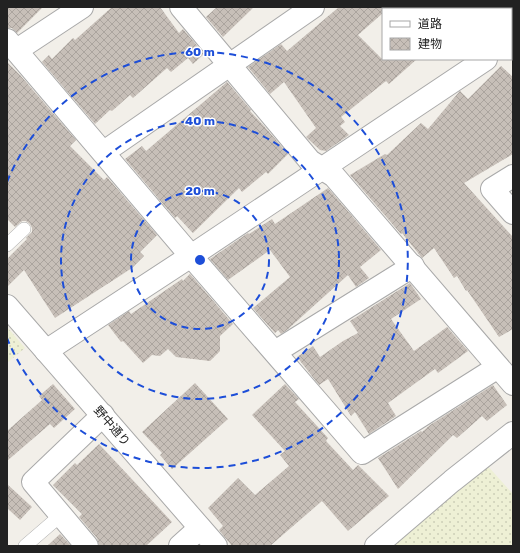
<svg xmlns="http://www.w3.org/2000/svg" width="520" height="553" font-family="Rubik,'Noto Sans JP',sans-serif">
<defs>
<pattern id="farmland-dots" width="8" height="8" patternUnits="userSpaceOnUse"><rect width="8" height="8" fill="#eef0d5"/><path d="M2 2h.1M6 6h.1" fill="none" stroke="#ccceb7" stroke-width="1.8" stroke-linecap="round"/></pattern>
<pattern id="building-cross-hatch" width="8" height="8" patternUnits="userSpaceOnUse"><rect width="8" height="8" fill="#c7bfb8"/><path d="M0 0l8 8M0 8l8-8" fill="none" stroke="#aba49e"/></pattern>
</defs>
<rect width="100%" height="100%" fill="#f2efe9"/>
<!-- farmland -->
<g fill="url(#farmland-dots)">
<polygon points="7,327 25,348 7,363"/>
<polygon points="486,464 513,494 513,546 391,546"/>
</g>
<!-- building -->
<g fill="url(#building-cross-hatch)">
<polygon points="7,7 43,7 17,33 12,28 7,28"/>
<polygon points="112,7 160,7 179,33 183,29 204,54 193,64 188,58 171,72 167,68 133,98 130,95 112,111 110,110 95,124 42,62 49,55 52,59 73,38 75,40"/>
<polygon points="217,7 254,7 223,37 206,17"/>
<polygon points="339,7 389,7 387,9 383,9 383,13 358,35 382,59 417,59 389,84 386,81 341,117 345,122 340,126 349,135 326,151 320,150 306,137 316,128 284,82 270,94 248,67 281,44 287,51"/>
<polygon points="7,62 20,75 76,140 70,146 104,180 107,177 157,235 140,252 144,256 132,268 55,318 24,270 7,287 7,259 27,239 26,238 32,232 32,228 30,224 26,221 22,221 15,227 7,219"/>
<polygon points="501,66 513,77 513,154 464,183 513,237 513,329 499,337 467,290 466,291 457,276 454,278 434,248 422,258 402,233 401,234 350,175 385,154 387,155 421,123 428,129 459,92 460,91 468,99"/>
<polygon points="227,82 251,110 250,111 264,126 288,154 268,174 266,172 242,192 239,188 193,233 177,216 175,218 125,159 142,146 146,151"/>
<polygon points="328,188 381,250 360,267 369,278 356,287 348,275 287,330 281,334 278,330 275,333 253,308 290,277 270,250 228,280 210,259 248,233 249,234 272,219 275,224"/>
<polygon points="190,274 233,324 220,336 220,351 210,361 176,357 168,349 160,356 152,355 143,363 123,341 121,342 108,325 129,311 131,314 182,279 183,281"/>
<polygon points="410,283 421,299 391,319 414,351 447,327 468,351 438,373 435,369 388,403 396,416 369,434 355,412 351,416 328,379 319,385 297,357 313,346 320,357 343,341 358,333 350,321"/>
<polygon points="195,383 228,419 172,469 160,455 162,453 142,432"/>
<polygon points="53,384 75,409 54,428 50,424 7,461 7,431 42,400 39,396"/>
<polygon points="285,384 299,399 295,402 328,438 326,441 353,470 358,465 389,496 348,531 322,501 270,546 232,546 219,530 223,526 208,508 238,478 255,495 289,466 280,455 285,451 252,415"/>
<polygon points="493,385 507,405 487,421 482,416 457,438 453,435 398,489 378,458 421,431 422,432 430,425"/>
<polygon points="99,444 172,522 146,546 99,546 97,538 79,517 82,514 53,485 75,463 77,465"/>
<polygon points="7,484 32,507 20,520 7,508"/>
<polygon points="60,534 71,546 47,546"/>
</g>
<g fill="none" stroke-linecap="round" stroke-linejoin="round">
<defs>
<g id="lane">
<polyline points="7,245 24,229"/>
<polyline points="25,546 61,515"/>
</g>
<g id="street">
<polyline points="181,7 310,161 334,176 513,384"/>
<polyline points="457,7 458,9"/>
<polyline points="7,40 191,256 362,453 498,367"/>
<polyline points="17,50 82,7"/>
<polyline points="104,152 313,7"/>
<polyline points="513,176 492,189 513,213"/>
<polyline points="7,306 216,546"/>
<polyline points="46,351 191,256 486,59"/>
<polyline points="275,352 413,266"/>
<polyline points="87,546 33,482 103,415"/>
<polyline points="180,546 200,528"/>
<polyline points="376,546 452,481 513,433"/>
</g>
</defs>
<!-- lane casing -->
<use href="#lane" stroke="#a9a9a9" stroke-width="14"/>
<!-- street casing -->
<use href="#street" stroke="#a9a9a9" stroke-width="24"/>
<!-- lane -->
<use href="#lane" stroke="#fff" stroke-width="13"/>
<!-- street -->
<use href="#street" stroke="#fff" stroke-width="22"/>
</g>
<!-- distance rings -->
<g fill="none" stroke="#1d4ed8" stroke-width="2" stroke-dasharray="7 5">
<circle cx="200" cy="260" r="69"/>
<circle cx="200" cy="260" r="139"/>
<path d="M7 182A208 208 0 1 1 7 338"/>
</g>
<g text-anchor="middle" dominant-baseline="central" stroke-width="3" stroke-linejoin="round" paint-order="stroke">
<!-- street labels -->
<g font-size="12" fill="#222" stroke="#fff">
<text transform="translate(112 426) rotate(49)">野中通り</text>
</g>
</g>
<circle cx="200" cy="260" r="6" fill="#1d4ed8" stroke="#fff" stroke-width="2"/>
<g font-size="12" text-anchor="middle" font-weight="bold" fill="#1d4ed8" stroke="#fff" stroke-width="3" stroke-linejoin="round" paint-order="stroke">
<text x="200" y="56">60 m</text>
<text x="200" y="125">40 m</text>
<text x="200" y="195">20 m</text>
</g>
<!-- border -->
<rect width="520" height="553" fill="none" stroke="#222222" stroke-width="16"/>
<!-- legend -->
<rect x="382" y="8" width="130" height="52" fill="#ffffff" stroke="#a7a7a7"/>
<rect x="390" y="21" width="20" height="6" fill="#ffffff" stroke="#a7a7a7"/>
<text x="418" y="28" font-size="12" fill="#222222">道路</text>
<rect x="390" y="38" width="20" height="12" fill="url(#building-cross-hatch)" stroke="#a7a7a7"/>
<text x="418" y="48" font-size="12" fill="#222222">建物</text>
</svg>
